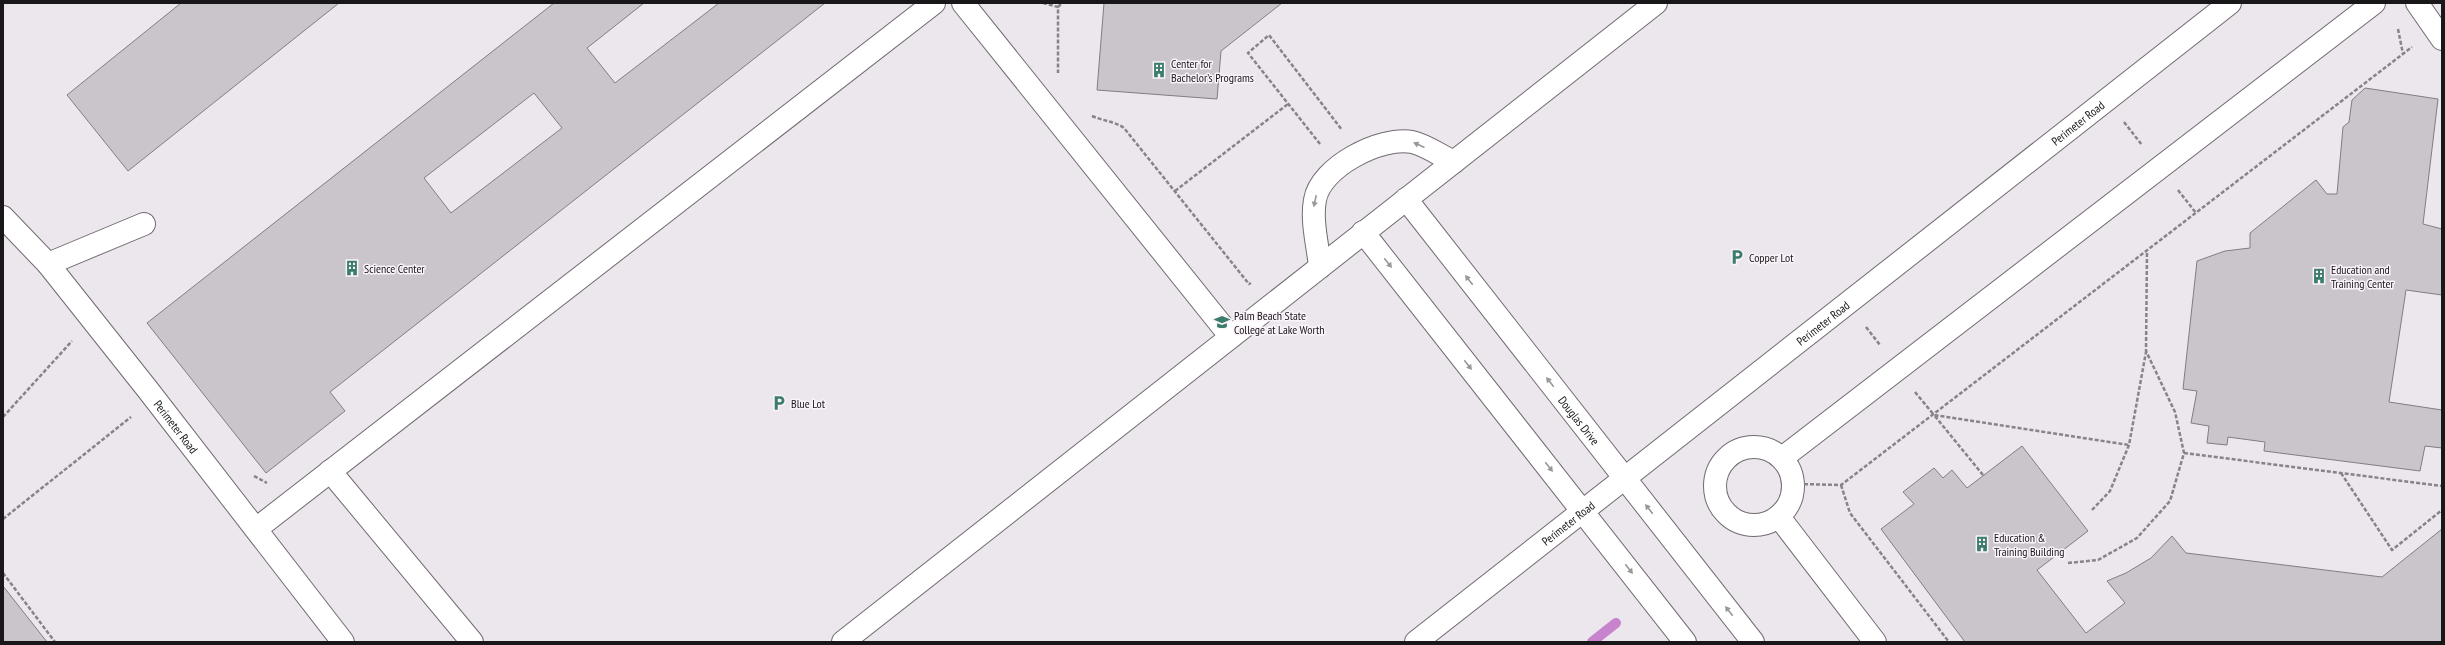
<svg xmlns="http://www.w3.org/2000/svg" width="2445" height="645" font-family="'PT Sans Narrow',sans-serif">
<rect width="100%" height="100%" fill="#ece6ed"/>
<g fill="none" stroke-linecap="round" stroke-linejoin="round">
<!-- stream -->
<polyline stroke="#c783cc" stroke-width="10" points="1592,642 1616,623"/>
</g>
<!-- building -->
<g fill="#cac4cb" stroke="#837d83" fill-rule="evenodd">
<polygon points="181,3 339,3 128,171 67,95"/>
<path d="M554,3h90l-57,45 28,35 104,-80h106l-495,389 15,19 -79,62 -119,-150zM534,93l28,35 -111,85 -27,-35z"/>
<polygon points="1104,3 1282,3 1221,51 1217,99 1097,90"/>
<polygon points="2365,88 2438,99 2423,224 2442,229 2442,295 2406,290 2389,402 2442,410 2442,448 2425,446 2420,471 2264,451 2265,442 2228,437 2227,445 2207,443 2209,426 2191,423 2197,391 2183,389 2197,261 2225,251 2250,248 2250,233 2316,180 2327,194 2337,194 2343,127 2349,122 2352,100"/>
<polygon points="2022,446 2088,531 2037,570 2086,633 2125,603 2107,581 2126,573 2151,558 2172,536 2186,553 2382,577 2442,529 2442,642 1965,642 1881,529 1914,504 1903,492 1934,468 1943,478 1952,470 1967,488"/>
<polygon points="3,586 47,642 3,642"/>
</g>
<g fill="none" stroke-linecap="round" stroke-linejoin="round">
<defs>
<g id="minor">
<polyline points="963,3 1231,337"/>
<polyline points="2417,3 2442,39"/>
<path id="s1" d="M1406,199l347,443"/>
<path id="s2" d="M3,217l45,47 100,126 195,252"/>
<polyline points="1363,232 1685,642"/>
<polyline points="48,264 144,224"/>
<path d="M1320,267c-2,-21 -9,-46 -5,-67 5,-33 66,-64 97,-58 14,3 29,14 42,20"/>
<circle cx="1754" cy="486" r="39"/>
<polyline points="1782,458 2374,3"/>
<polyline points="330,471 472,642"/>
<polyline points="1779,517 1875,642"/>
<polyline points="256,529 934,3"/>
<polyline points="843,642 1656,3"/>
<path id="s3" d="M1416,642l814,-639"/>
</g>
</defs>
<!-- minor casing -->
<use href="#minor" stroke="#716b71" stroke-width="24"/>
<!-- path -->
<g stroke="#888389" stroke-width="2.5" stroke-dasharray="4 2" stroke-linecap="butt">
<polyline points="1043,3 1058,7 1058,73"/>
<polyline points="1058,7 1062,3"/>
<polyline points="2398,29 2403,54"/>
<path d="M1092,116c11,5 22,5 32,12l125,156 2,-1"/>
<polyline points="2124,122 2142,145"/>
<polyline points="1320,144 1248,53 1269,35 1342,130"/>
<polyline points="2178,190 2196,213"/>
<polyline points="1175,191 1288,104"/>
<polyline points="1866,327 1880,345"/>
<polyline points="1915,392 1934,415"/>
<polyline points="3,417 72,341"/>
<polyline points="2184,453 2442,486"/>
<polyline points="2341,473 2392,550 2442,510"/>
<polyline points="1983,475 1934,415 2129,445"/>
<polyline points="254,476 267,483"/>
<polyline points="1798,484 1841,485 2412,47"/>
<polyline points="1841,485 1850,513 1949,642"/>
<polyline points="2092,510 2110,491 2129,445 2146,352"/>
<polyline points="3,519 131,417"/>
<polyline points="2068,563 2098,560 2137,538 2170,501 2184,453 2175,412 2146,351 2147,251"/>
<polyline points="3,573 55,642"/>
</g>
<!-- minor -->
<use href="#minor" stroke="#fff" stroke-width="22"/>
</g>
<!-- one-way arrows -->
<defs><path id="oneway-solid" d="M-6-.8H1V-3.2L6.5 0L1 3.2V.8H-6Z"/></defs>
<g fill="#989798">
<use href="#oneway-solid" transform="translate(1419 145) rotate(-156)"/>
<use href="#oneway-solid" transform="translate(1315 201) rotate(102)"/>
<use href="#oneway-solid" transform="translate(1388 263) rotate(52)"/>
<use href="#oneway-solid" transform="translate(1469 280) rotate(-128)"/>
<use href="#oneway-solid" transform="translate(1468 365) rotate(52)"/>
<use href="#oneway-solid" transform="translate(1550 382) rotate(-128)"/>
<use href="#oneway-solid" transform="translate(1549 467) rotate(52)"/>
<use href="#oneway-solid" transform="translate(1649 509) rotate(-128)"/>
<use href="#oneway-solid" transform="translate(1629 569) rotate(52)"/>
<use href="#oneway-solid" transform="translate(1729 611) rotate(-128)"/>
</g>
<!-- icons -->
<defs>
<symbol id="building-bare" viewBox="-9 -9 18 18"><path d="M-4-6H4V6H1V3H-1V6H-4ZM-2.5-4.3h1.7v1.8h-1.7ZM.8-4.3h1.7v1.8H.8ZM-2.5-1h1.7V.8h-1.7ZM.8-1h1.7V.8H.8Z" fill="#3b7c6b" stroke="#faf3fa" stroke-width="2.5" paint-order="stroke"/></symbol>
<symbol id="parking-bare" viewBox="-9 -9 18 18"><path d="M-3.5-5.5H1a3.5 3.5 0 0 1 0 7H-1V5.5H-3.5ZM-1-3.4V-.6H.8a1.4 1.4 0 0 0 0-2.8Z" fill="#3b7c6b" stroke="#faf3fa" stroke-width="2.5" paint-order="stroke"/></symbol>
<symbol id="university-bare" viewBox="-9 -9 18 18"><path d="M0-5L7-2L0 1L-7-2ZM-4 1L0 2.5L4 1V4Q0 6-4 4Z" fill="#3b7c6b" stroke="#faf3fa" stroke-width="2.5" paint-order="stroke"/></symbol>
</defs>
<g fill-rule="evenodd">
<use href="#building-bare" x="1148" y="59" width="22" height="22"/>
<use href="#parking-bare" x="1726" y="246" width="22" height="22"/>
<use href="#building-bare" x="341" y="257" width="22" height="22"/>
<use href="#building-bare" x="2308" y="265" width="22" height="22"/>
<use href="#university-bare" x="1211" y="311" width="22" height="22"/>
<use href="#parking-bare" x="768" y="392" width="22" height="22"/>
<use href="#building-bare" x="1971" y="533" width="22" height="22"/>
</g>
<g text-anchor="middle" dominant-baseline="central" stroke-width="3" stroke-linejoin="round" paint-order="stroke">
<!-- poi labels -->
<g font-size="12" fill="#19171a" stroke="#faf3fa" text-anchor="start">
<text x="1171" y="63">Center for<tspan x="1171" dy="14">Bachelor’s Programs</tspan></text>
<text x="1749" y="257">Copper Lot</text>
<text x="364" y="268">Science Center</text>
<text x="2331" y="269">Education and<tspan x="2331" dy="14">Training Center</tspan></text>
<text x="1234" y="315">Palm Beach State<tspan x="1234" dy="14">College at Lake Worth</tspan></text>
<text x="791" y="403">Blue Lot</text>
<text x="1994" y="537">Education &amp;<tspan x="1994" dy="14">Training Building</tspan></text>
</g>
<!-- street labels -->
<g font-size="12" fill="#19171a" stroke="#faf3fa">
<text stroke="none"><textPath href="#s3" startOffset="841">Perimeter Road</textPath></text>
<text stroke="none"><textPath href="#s3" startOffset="517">Perimeter Road</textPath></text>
<text stroke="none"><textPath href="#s1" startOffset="281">Douglas Drive</textPath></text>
<text stroke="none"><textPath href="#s2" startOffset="272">Perimeter Road</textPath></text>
<text stroke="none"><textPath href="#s3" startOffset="193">Perimeter Road</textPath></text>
</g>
</g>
<!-- border -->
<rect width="2445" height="645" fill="none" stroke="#19171a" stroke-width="8"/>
</svg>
